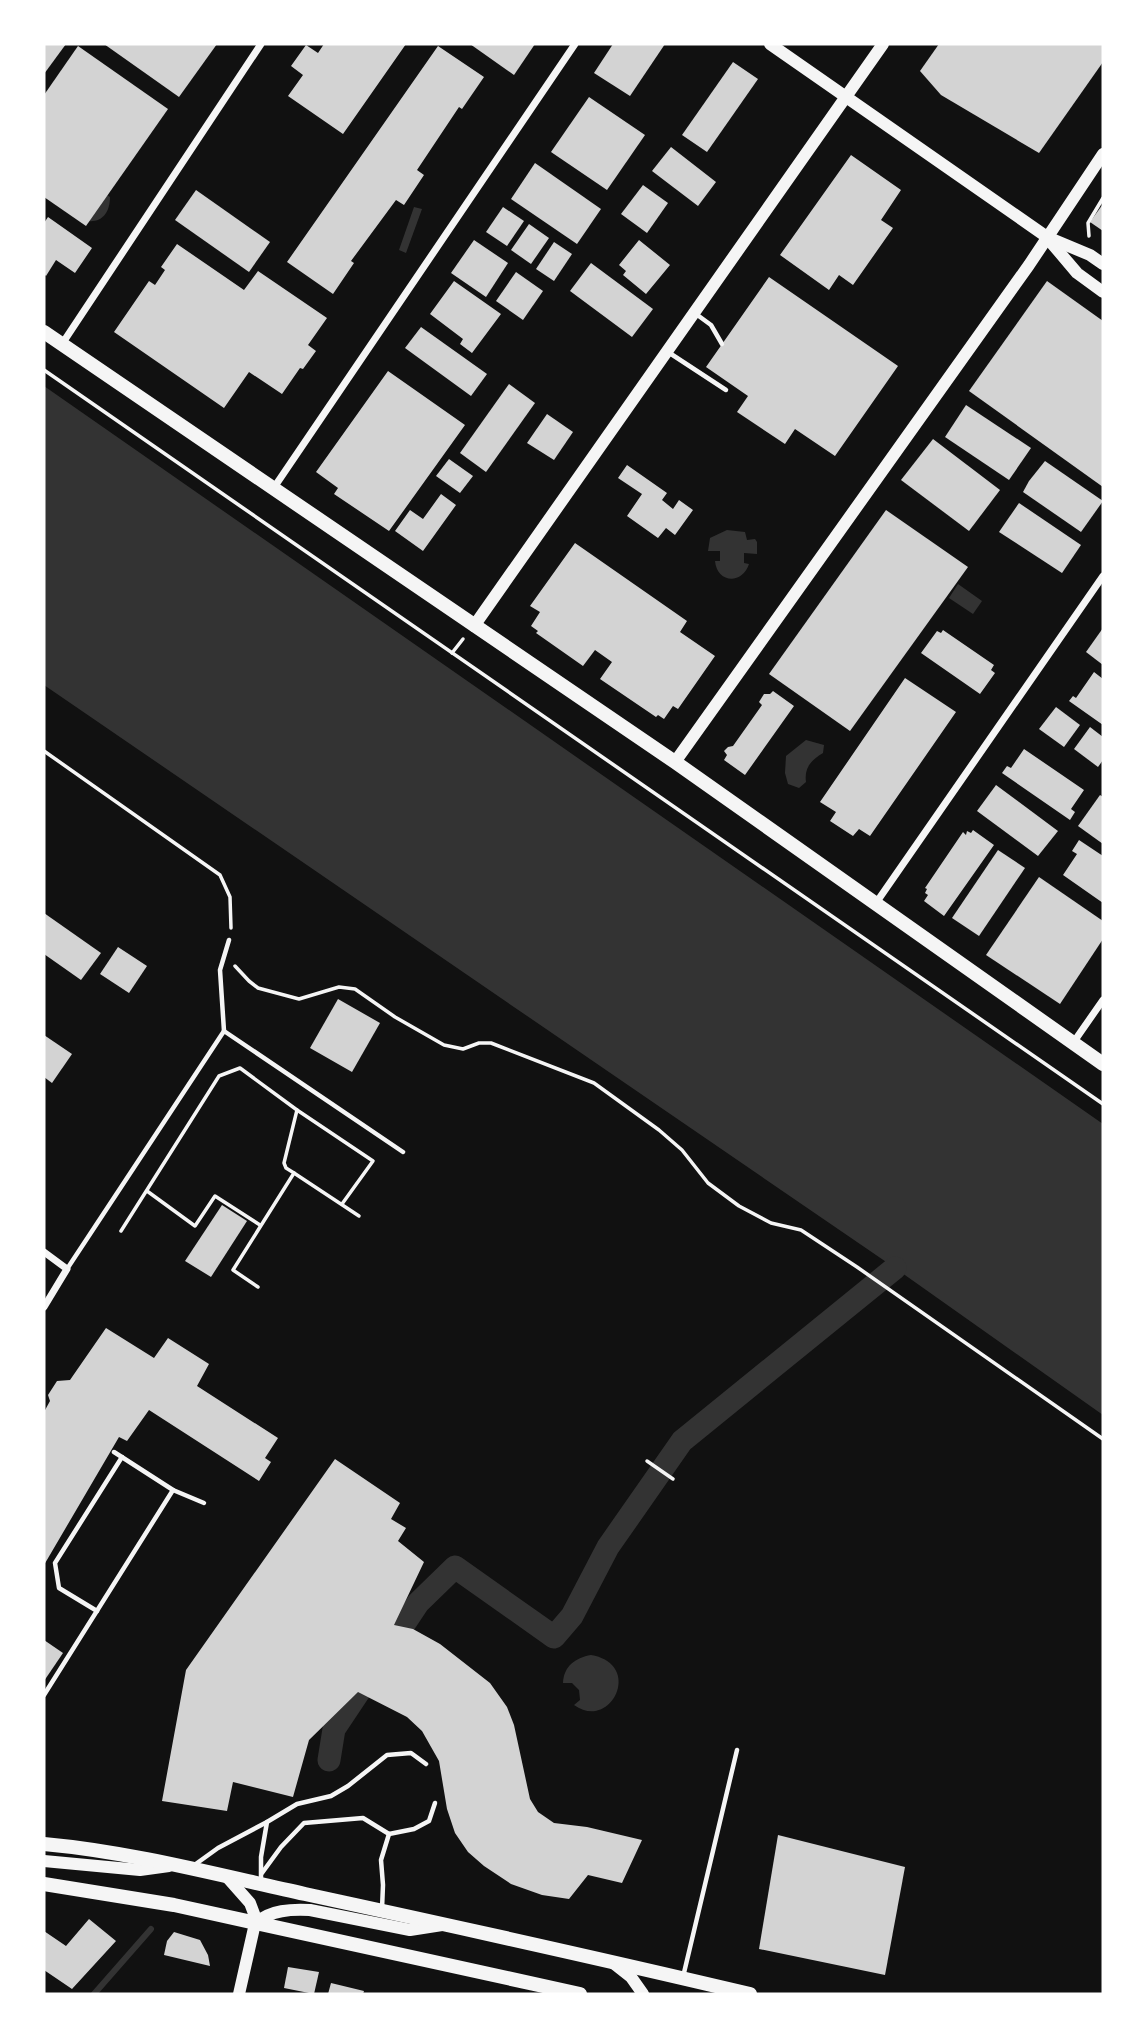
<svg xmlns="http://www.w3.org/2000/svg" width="1147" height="2038" font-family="Helvetica,sans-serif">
<rect width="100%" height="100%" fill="#111"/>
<!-- water -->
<g fill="#333">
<path d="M99,190l11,7c0,17 -10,28 -27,23z"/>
<polygon points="414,207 422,209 406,253 399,250"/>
<polygon points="44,386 1103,1124 1103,1415 895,1268 44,685"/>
<path d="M727,530l18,2 2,8 8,-1 2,3v12l-13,-1v10l5,1c-7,21 -32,19 -34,-3h5v-10h-12l2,-13z"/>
<polygon points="958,584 982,601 973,614 949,598"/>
<path d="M806,740l18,5 -1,8c-12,7 -19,15 -17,29l-7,6 -11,-4 -3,-11 1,-17z"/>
<path d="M591,1655c53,9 20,77 -17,50l6,-5 -1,-10 -7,-7h-9c1,-17 12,-25 28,-28z"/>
</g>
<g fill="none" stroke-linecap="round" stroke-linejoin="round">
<!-- stream -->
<polyline stroke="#333" stroke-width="6" points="94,1994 151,1929"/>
<!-- canal -->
<polyline stroke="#333" stroke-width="23" points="329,1760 334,1729 418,1603 455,1567 554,1637 572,1616 608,1547 682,1441 895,1268"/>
</g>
<!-- building -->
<g fill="#d3d3d3">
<polygon points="44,44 66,44 44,74"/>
<polygon points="104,44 217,44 179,97"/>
<polygon points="324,44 406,44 343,134 288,96 303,75 291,66 306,45 318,53"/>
<polygon points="470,44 535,44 514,75"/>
<polygon points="613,44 665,44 630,96 594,73"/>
<polygon points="939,44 1103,44 1103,62 1039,153 941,95 920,71"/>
<polygon points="78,46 168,109 86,226 44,197 44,95"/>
<polygon points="438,46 484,77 462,109 459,107 417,170 424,175 404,205 396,200 351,261 354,263 333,294 287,262"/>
<polygon points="733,62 758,79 707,152 682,135"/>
<polygon points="589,97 645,135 607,190 551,152"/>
<polygon points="671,147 716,182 698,206 652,171"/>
<polygon points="851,155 901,190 881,220 893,228 853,285 839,275 829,290 780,255"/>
<polygon points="535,163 601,209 577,244 511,199"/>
<polygon points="643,185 668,203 647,233 621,214"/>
<polygon points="196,190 270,242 249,272 175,220"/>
<polygon points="1103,204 1103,231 1090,222"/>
<polygon points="503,207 524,221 507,246 486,232"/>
<polygon points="48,217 92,248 75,273 56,260 46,276 44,274 44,223"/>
<polygon points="529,224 549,238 531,264 511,250"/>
<polygon points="474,240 508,263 486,297 451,273"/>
<polygon points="639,240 670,265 646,294 623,275 626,271 619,265"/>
<polygon points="554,242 572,254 554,281 536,269"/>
<polygon points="177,244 244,290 258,271 327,318 308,345 316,351 303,369 300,368 282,394 249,372 224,408 114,332 149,281 155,285 165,270 161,267"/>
<polygon points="591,263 653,309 632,337 570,291"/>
<polygon points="516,272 543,291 523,320 496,301"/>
<polygon points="769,277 898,366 835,456 795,429 785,444 737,412 748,396 706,367"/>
<polygon points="454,281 501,314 472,353 460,344 463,339 430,314"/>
<polygon points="1047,281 1103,321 1103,487 969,391"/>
<polygon points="421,327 487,374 471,396 405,348"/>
<polygon points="388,371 465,425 389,531 334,494 338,488 316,472"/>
<polygon points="509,384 535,403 486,472 460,453"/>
<polygon points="966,405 1031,448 1009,480 945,437"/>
<polygon points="547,414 573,432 554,460 527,443"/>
<polygon points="933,439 1000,490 969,531 901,480"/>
<polygon points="449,459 473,476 460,493 436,476"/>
<polygon points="1045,461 1103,501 1081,532 1023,492 1029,481"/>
<polygon points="627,465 667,493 662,500 673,509 679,500 693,510 675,535 666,528 658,538 627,516 642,494 618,478"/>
<polygon points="441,494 456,505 423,551 395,531 410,510 423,519"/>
<polygon points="1019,503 1081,545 1062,573 999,532"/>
<polygon points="886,510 968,567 850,731 769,674"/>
<polygon points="575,543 687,621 680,632 715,656 678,709 673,706 664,719 658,715 656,717 600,679 612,662 595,650 583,666 536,633 538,631 531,626 540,612 530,606"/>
<polygon points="1103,628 1103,665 1086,652"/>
<polygon points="943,630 994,665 991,670 995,673 980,694 921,653 937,631 941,633"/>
<polygon points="1094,672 1103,679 1103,725 1069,701 1073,696 1076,698"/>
<polygon points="905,678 956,712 870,836 859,829 853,836 830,821 836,812 820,802"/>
<polygon points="773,691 794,706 745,775 724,760 727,755 724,751 728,747 733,746 762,705 759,702 764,694 770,694"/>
<polygon points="1056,707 1080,725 1064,747 1039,729"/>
<polygon points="1090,727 1103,737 1103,760 1098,767 1074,749"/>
<polygon points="1024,749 1084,790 1071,809 1075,812 1070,820 1002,773 1007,766 1011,768"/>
<polygon points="996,785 1058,831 1038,856 977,811"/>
<polygon points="1100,795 1103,797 1103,844 1078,826"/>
<polygon points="973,830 994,845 944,916 924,901 928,895 925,893 927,889 925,888 963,832 966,835 967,831 971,833"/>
<polygon points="1079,840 1103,856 1103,903 1063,875 1077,854 1072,851"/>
<polygon points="998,850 1025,868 979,936 952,918"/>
<polygon points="1039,877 1103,921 1103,939 1060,1004 986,955"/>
<polygon points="44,913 101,953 81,980 44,954"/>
<polygon points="118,947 147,966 129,993 100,974"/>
<polygon points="338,999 380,1023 352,1072 310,1048"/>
<polygon points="44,1035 72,1054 52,1083 44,1077"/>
<polygon points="222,1205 247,1221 211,1277 185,1261"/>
<polygon points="106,1328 154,1358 168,1338 209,1364 197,1386 278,1438 265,1458 271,1462 259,1481 149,1410 127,1441 119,1437 44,1565 44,1412 50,1401 48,1395 57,1381 70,1380"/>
<polygon points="335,1459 400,1503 391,1519 406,1528 398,1541 424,1562 394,1625 413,1629 440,1644 490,1683 507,1707 514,1725 530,1799 538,1812 554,1823 587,1827 642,1840 622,1883 588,1875 569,1899 542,1895 511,1884 484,1866 468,1852 455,1833 447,1809 439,1761 422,1731 407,1717 358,1692 309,1740 293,1797 233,1782 227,1811 162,1801 186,1670"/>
<polygon points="44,1640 63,1653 44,1681"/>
<polygon points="778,1835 905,1867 885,1975 759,1949"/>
<polygon points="89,1919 116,1941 72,1989 44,1970 44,1931 66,1946"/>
<polygon points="174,1932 200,1940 208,1955 210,1966 164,1955 167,1941"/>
<polygon points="288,1967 319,1972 314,1994 284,1988"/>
<polygon points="331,1983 364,1991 363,1994 328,1994"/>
</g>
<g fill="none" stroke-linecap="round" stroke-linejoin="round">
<!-- path -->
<g stroke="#f5f5f5" stroke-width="3.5">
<polyline points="1089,236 1088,223 1103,198"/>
<polyline points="44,370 1103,1104"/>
<polyline points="452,653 463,639"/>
<polyline points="44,751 220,875 230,897 231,928"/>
<polyline points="235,966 249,981 258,988 299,999 339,987 355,989 395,1017 444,1045 463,1049 479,1043 491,1043 594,1083 659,1130 682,1150 708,1183 739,1206 771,1223 801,1230 857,1267 1103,1439"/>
<polyline points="297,1110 373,1161 342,1204"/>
<polyline points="294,1173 359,1216"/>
<polyline points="147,1191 195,1226 215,1196 260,1225"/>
<polyline points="121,1231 219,1076 240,1068 297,1110 284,1163 286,1168 294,1173 233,1270 258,1287"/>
<polyline points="647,1461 673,1479"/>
</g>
<!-- service -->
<g stroke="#f5f5f5" stroke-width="4.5">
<polyline points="696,314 711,325 722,344"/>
<polyline points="668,352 726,390"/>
<polyline points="224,1031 220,970 229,940"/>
<polyline points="67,1269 224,1031 403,1152"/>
<polyline points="173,1490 204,1503"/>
<polyline points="97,1611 59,1588 55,1563 122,1457"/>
<polyline points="44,1695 173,1490 114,1452"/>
<polyline points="193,1866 218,1848 267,1822"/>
<polyline points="262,1873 281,1847 304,1823 363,1818 389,1834"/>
<polyline points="261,1880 261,1857 267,1822 297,1804 331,1796 348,1786 387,1755 411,1753 426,1764"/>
<polyline points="382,1909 383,1885 381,1860 389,1834 414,1829 429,1821 435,1803"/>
<polyline points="683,1977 737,1750"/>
</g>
<!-- minor -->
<g stroke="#f5f5f5" stroke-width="7">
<polyline points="62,344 261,44"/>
<polyline points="273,489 575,44"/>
<polyline points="876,903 1103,576"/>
<polyline points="1073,1043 1103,1000"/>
<polyline points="44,1252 67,1269 44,1307"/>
</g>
<!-- tertiary -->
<g stroke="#f5f5f5" stroke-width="12">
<polyline points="770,44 1047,237 1090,255 1103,264"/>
<polyline points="1049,240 1077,273 1103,292"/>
<polyline points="474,626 883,44"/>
<polyline points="675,762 1029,265 1103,154"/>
<polyline points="44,1861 140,1870 169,1866"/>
<polyline points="227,1877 250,1903 256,1919 239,1994"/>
<path d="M256,1923c15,-13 35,-14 54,-13l100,20 32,-5"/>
<polyline points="612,1962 631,1977 643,1994"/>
</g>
<!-- secondary -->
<polyline stroke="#f5f5f5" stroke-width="14" points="44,332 675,762 1103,1064"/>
<!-- primary -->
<g stroke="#f5f5f5" stroke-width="14">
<path d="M44,1844c88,8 174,31 261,50 148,32 297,65 445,100"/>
<polyline points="44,1884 174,1905 580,1994"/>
</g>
</g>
<!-- border -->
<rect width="1147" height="2038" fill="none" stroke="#ffffff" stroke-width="91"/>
</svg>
